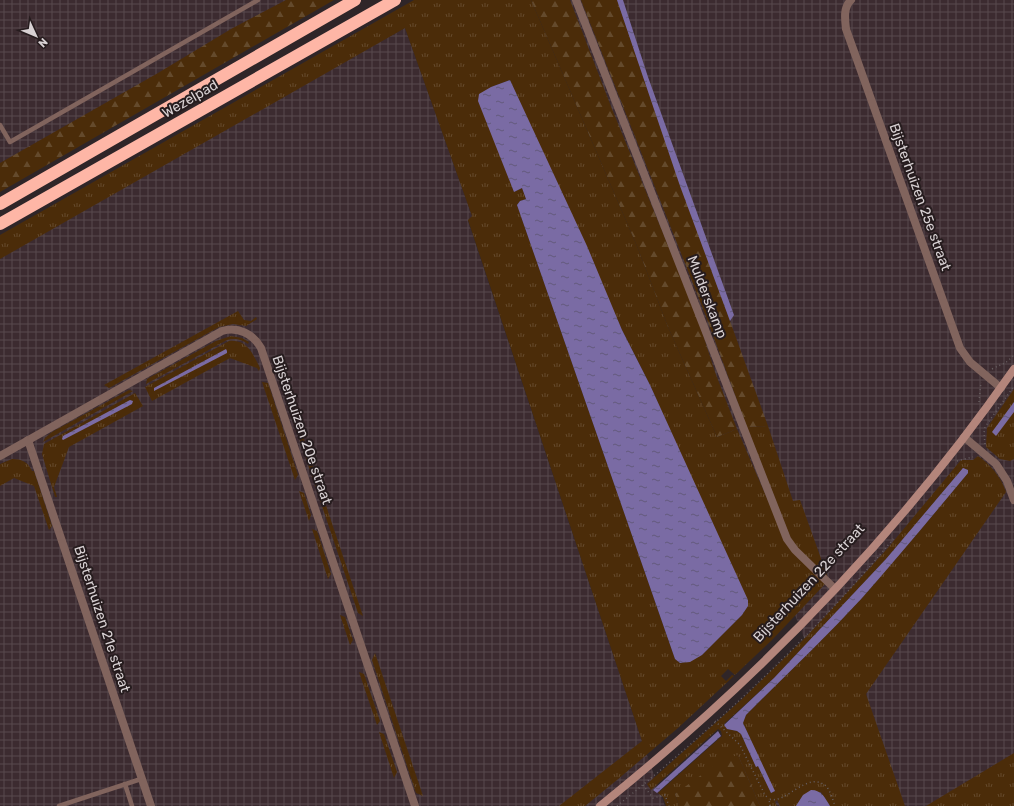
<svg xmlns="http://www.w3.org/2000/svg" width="1014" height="806" font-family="Rubik,sans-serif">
<defs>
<pattern id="industrial-grid" width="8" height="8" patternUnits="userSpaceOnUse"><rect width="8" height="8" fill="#3c2b30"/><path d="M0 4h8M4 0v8" fill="none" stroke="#57494d"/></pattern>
<pattern id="grass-tufts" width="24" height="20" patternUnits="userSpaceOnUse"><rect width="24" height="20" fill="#4b2c09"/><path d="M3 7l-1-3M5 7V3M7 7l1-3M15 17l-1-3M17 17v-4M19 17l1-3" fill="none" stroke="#644a2c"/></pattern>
<pattern id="forest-firs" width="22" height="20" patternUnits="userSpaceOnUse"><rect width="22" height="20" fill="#4b2c09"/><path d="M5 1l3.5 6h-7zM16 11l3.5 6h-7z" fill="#644a2c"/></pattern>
<pattern id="water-ripples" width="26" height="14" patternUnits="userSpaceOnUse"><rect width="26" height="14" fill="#7a6ba4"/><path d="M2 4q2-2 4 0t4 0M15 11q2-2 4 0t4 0" fill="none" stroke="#63597c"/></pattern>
</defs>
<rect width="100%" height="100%" fill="#2f2528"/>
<!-- industrial -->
<g fill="url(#industrial-grid)">
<polygon points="0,0 315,0 0,171"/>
<polygon points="549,0 1014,0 1014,806 689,806 813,660"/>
<polygon points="405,28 472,216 468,221 642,741 665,806 0,806 0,248"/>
</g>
<!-- grass -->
<g fill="url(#grass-tufts)" fill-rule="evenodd">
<path d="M414,0h117l106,246 31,81 49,110 20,-8 48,111 40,44 -53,56 -37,35 -7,-6 -7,7 5,5 6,-6 2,1 -56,52 -61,52 -32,26h-26l83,-65 -174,-521 4,-4 -67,-188 -405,231v-24zM510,80l112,250 28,55 98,221 -6,9 -40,40 -22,8 -5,-4 -158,-454 3,-4 6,-2 -4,-11 -8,4 -10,-27 -13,-78z"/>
<polygon points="238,311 244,320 251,321 256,317 257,319 246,326 233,324 219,327 109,388 104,385"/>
<path d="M231,336l11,2 7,4 -1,2c-7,-5 -13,-6 -21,-4l-81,44 1,-5 69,-38z"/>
<path d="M229,341c18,-2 24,13 31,27l-1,3 -2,-3 -27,-10 -78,43 -7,-14z"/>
<polygon points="262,382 268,383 298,475 295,480"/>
<polygon points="1014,389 1014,459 1010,461 1000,459 986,447 987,428"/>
<polygon points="129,390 133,391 43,442 45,438 52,432"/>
<polygon points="135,393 143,406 69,447 54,487 57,497 55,497 42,454 44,444"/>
<polygon points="294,410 363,616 358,613 291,414"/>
<polygon points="768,426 793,501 800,500 828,578 803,555 791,539 747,427"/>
<path d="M978,456c13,9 23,21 28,36l-140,202 39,112h-75l-9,-14 -18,3 -7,11h-16l-3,-6 -2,2 2,4h-17l-22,-51 -63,39 4,12h-13l-3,-9 -5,-4 64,-57 -1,-5 -3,-2 -67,61 -4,-6 94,-84 66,-64 80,-87 74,-89h12zM963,468l5,2v3c-35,42 -70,84 -106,125 -37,40 -77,78 -116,117l-3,8 31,68 -3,2 -13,-27 -2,1 -15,-33 -4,-3 -10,-2 -3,-5 50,-46 112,-119z"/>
<path d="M12,459c10,0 16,3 20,12h2l18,55 -3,4 -15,-44 -20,-8 -14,8v-22z"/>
<polygon points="299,491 304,493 311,515 309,521"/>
<polygon points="312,529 317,531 331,574 328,579"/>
<polygon points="340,615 345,617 353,640 350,645"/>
<polygon points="375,653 423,796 416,793 372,660"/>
<polygon points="359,672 364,674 380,721 377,725"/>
<polygon points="379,732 384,734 397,772 394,778"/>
<polygon points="1014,753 1014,806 926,806"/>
</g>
<!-- forest -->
<g fill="url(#forest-firs)">
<polygon points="286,0 334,0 0,192 0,163 158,73 231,29"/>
<polygon points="531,0 570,0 612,109 697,316 715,372 737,429 717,437 668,327 637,246"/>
<polygon points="581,0 617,0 671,158 768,426 747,427 705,314"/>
<polygon points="738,755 760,806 679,806 675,794 722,760"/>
</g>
<!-- water -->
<g fill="url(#water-ripples)">
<polygon points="617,0 623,0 648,77 734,315 730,321 680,186"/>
<polygon points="510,80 587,246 622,330 650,385 748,600 748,606 742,615 702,655 690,662 680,663 675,659 517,205 520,201 526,199 522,188 514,192 478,101 479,94 491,87"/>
<polygon points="226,349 227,351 227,353 154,391 154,388"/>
<polygon points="130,400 133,401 132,404 63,440 62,439 63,436"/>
<polygon points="1014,402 1014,412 996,436 992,432"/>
<path d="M963,468l5,2v3c-35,42 -70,84 -106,125 -37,40 -77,78 -116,117l-3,8 32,68 -4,2 -13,-27 -2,1 -15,-33 -4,-3 -10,-2 -3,-4 50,-47 112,-119z"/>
<polygon points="718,731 721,736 657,793 653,790"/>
<path d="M811,790c11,0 14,8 19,16h-34l7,-11z"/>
</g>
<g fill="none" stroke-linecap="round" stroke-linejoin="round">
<!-- path -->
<g stroke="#675e60" stroke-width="1.5" stroke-dasharray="1 3" stroke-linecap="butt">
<path d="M992,369c11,-6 14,-4 22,-15"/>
<polyline points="979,402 981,382"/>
<polyline points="985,444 984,433 985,427 1014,386"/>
<polyline points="957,461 973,457"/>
<polyline points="715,721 740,745 765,795 769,799"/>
<polyline points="643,785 653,798 665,795 669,806"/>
<path d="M617,806c99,-80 196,-170 277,-268"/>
<path d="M770,806l-1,-7c17,6 38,-29 57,-13 4,4 7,14 9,20"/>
</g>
<!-- lane -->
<g stroke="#81645d" stroke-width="4.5">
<polyline points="0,125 10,142 258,0"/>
<polyline points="125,784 132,806"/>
<polyline points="59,806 141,779"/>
</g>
<!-- street -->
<g stroke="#81645d" stroke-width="8">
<polyline points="576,0 787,539 795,550 835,589"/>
<path d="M851,0c-8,8 -6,19 -5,29l114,319 10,14 31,26"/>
<polyline points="964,437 996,464 1007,481 1014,500"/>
<polyline points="28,440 151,806"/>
<path d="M0,456l222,-125c16,-5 31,3 39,17l154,458"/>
</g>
<!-- secondary -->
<path stroke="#b3857b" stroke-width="8" d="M600,806c157,-126 299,-272 414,-437"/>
<!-- highway -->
<g stroke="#feb6a6" stroke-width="12">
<polyline points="0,204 355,0"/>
<polyline points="0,224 395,0"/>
</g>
</g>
<g text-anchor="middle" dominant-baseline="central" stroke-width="4" stroke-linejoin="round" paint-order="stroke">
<!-- street labels -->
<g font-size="14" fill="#d8d1d3" stroke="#261c1e">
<text transform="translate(190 99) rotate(-30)">Wezelpad</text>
<text transform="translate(920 197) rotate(70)">Bijsterhuizen 25e straat</text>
<text transform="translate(707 297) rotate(69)">Mulderskamp</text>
<text transform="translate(302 430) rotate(71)">Bijsterhuizen 20e straat</text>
<text transform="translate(809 583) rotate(-47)">Bijsterhuizen 22e straat</text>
<text transform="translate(102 619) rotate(72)">Bijsterhuizen 21e straat</text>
</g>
</g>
<!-- north arrow -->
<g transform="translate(36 36) rotate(134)" stroke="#261c1e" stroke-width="3" paint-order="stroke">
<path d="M0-3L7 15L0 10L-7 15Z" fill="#d8d1d3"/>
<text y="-6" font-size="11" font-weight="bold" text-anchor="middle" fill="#d8d1d3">N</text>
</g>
</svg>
